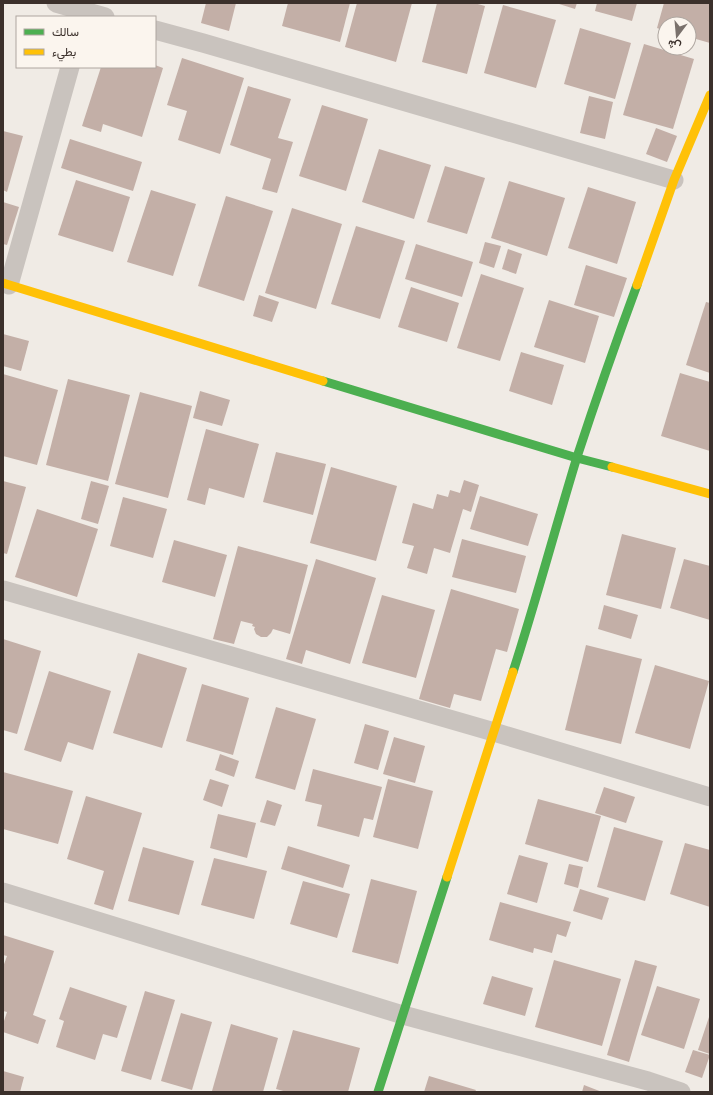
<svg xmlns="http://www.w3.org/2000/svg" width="713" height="1095" font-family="'Varela Round',Vazirmatn,sans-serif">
<rect width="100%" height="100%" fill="#f0ebe5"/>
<!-- building -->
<g fill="#c3afa7">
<polygon points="206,3 236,3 229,31 201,23"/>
<polygon points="288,3 350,3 340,42 282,26"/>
<polygon points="357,3 412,3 396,62 345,47"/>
<polygon points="437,3 474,3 485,6 467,74 422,62"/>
<polygon points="556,3 577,3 575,9"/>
<polygon points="597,3 637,3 632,21 595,11"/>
<polygon points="664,3 710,3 710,43 689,37 689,24 665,24 665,31 657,28"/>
<polygon points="503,5 556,20 536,88 484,73"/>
<polygon points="580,28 631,43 615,99 564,84"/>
<polygon points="644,44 694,59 673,129 623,115"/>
<polygon points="182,58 244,78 220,154 178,140 187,111 167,105"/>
<polygon points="155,65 163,68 142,137 103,124 101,132 82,126 101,67 155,67"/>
<polygon points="248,86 291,99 278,138 293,142 277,193 262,189 271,159 230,145"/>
<polygon points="589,96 613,102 605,139 580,133"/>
<polygon points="322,105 368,119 346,191 299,176"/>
<polygon points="656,128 677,136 667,162 646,154"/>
<polygon points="3,131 23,136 7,192 3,190"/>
<polygon points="70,139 142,162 133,191 61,168"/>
<polygon points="379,149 431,165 414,219 362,202"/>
<polygon points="445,166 485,178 467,234 427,222"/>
<polygon points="76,180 130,197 113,252 58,235"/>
<polygon points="509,181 565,198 547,256 491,238"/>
<polygon points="588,187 636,202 617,264 568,248"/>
<polygon points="151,190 196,204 173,276 127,262"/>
<polygon points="226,196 273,211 244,301 198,286"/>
<polygon points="3,202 19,207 7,245 3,244"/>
<polygon points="292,208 342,224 316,309 265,293"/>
<polygon points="356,226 405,241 380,319 331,304"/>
<polygon points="485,242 501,246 494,268 479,263"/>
<polygon points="416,244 473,262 462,297 405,279"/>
<polygon points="508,249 522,254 516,274 502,269"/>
<polygon points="586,265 627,278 614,317 574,305"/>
<polygon points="481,274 524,288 500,361 457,348"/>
<polygon points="411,287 459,303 447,342 398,327"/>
<polygon points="259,295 279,302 272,322 253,316"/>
<polygon points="549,300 599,316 585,363 534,347"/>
<polygon points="706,302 710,303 710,373 686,365"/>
<polygon points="3,334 29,341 21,371 3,366"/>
<polygon points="521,352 564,365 552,405 509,391"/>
<polygon points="680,373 710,382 710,451 661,436"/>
<polygon points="3,374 58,390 37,465 3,456"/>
<polygon points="68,379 130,395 108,481 46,465"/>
<polygon points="200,391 230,400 222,426 193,418"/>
<polygon points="140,392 192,406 168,498 115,484"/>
<polygon points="206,429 259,444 244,498 209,488 205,505 187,500"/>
<polygon points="276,452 326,464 313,515 263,502"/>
<polygon points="331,467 397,486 376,561 310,543"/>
<polygon points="464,480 479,485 471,512 463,509 450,553 434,548 427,574 407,568 414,546 402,543 413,503 433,509 437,494 448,497 450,490 460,493"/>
<polygon points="3,481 26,487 7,554 3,553"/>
<polygon points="91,481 109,486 98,524 81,519"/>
<polygon points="480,496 538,514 528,546 470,529"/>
<polygon points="123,497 167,509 153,558 110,546"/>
<polygon points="37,509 98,529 77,597 15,577"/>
<polygon points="622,534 676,548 661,609 606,595"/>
<polygon points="462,539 526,556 516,593 452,577"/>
<polygon points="174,540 227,555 215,597 162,582"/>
<polygon points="238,546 308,565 290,634 273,629 271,633 267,637 261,637 256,634 254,629 255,627 252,626 253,624 241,621 234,644 213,639"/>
<polygon points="316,559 376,578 350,664 306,650 302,664 286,659"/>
<polygon points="684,559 710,566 710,620 670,608"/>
<polygon points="451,589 519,609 507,652 496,649 481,701 454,694 450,708 419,699"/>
<polygon points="382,595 435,610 416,678 362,663"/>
<polygon points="604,605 638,615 631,639 598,629"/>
<polygon points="3,639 41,651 17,734 3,730"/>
<polygon points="586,645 642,659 621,744 565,730"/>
<polygon points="138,653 187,668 162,748 113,733"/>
<polygon points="655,665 709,681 690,749 635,733"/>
<polygon points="49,671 111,691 93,750 68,742 61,762 24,750"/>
<polygon points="202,684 249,698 233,755 186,741"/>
<polygon points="276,707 316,719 295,790 255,778"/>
<polygon points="365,724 389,731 378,770 354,763"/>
<polygon points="394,737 425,746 415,783 383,774"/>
<polygon points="220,754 239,761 234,777 215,770"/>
<polygon points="313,769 382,787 373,820 364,818 359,837 317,826 322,805 305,801"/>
<polygon points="3,772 73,791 58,844 3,829"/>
<polygon points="210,779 229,785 222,807 203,800"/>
<polygon points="388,779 433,791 418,849 373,837"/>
<polygon points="604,787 635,797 626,823 595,813"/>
<polygon points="86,796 142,813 113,910 94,904 104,871 67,859"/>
<polygon points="538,799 601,816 588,862 525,844"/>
<polygon points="267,800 282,805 275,826 260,822"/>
<polygon points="218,814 256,823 247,858 210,848"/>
<polygon points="614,827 663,841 645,901 597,887"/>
<polygon points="685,843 710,850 710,907 670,894"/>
<polygon points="288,846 350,865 343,888 281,869"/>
<polygon points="143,847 194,861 179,915 128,901"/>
<polygon points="519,855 548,863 537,903 507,894"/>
<polygon points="214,858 267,871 254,919 201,905"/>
<polygon points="569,864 583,867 578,888 564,884"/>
<polygon points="371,879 417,891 398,964 352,952"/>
<polygon points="303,881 350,894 337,938 290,924"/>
<polygon points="580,889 609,898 602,920 573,911"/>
<polygon points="500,902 571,922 566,937 557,934 552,953 534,948 533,953 489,940"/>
<polygon points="3,935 54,951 33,1015 46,1020 38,1044 3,1032 3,1024 7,1012 3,1011 3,967 7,956 3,955"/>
<polygon points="554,960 621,979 602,1046 535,1027"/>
<polygon points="635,960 657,966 629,1062 607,1055"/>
<polygon points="492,976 533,988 525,1016 483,1004"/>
<polygon points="657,986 700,999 684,1049 641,1035"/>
<polygon points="70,987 127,1006 117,1038 103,1034 95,1060 56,1047 64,1021 59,1019"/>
<polygon points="145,991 175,1000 151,1080 121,1071"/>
<polygon points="181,1013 212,1022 192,1090 161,1081"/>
<polygon points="710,1014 710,1054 698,1050"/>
<polygon points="231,1024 278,1038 263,1092 215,1092 212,1091"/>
<polygon points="293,1030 360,1048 348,1092 287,1092 276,1089"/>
<polygon points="693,1050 710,1055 702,1078 685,1072"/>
<polygon points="3,1071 24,1077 20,1092 3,1092"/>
<polygon points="429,1076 476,1090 475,1092 424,1092"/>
<polygon points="584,1085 602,1092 582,1092"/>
</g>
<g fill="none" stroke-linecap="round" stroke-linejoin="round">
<!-- street -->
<g stroke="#c9c3be" stroke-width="19">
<polyline points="56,3 105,17"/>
<polyline points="155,30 203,43 674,180"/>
<polyline points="9,285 70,67"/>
<polyline points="3,590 494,732 710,797"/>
<polyline points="3,892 403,1015 648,1081 681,1092"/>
</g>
<!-- fast -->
<g stroke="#4caf50" stroke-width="9">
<polyline points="323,381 577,458 612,467"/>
<path d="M513,672c23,-71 42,-143 64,-215 19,-58 39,-115 60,-172"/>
<polyline points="378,1092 447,877"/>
</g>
<!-- slow -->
<g stroke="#ffc107" stroke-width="9">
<polyline points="3,283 323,381"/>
<polyline points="637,285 674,180 710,95"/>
<polyline points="612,467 710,494"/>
<polyline points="447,877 513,672"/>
</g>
</g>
<!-- border -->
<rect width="713" height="1095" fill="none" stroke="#3b302b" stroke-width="8"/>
<!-- legend -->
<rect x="16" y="16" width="140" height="52" fill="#fbf5ee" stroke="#aea6a0"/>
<rect x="24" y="29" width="20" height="6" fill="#4caf50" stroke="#aea6a0"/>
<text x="52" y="36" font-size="12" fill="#3b302b">سالك</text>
<rect x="24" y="49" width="20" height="6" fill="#ffc107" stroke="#aea6a0"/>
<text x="52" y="56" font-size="12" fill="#3b302b">بطيء</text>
<!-- north arrow -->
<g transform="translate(677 36) rotate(196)"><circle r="19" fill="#fbf5ee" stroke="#aea6a0"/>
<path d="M0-3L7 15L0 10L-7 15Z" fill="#7a716c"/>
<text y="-6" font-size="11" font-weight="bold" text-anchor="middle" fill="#3b302b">ش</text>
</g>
</svg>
